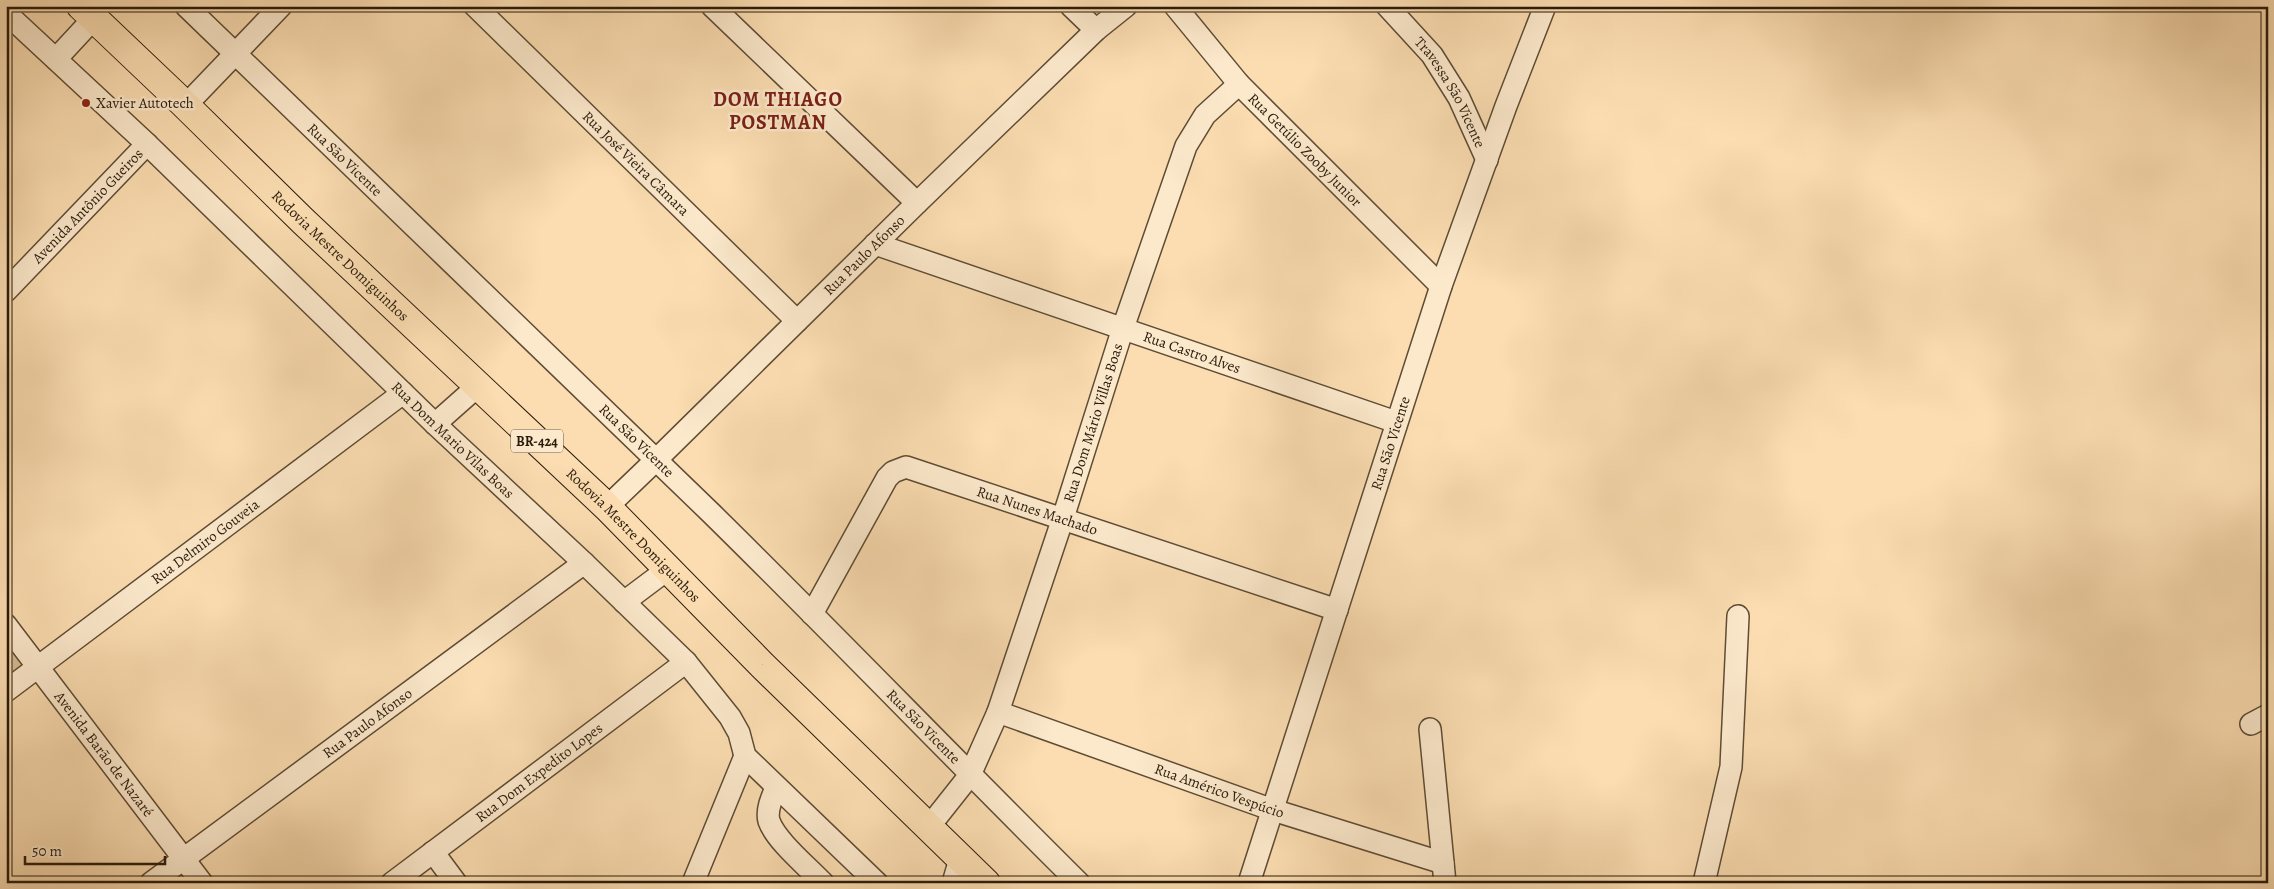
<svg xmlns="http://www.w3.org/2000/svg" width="2274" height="889" font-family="Alegreya,serif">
<rect width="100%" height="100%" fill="#fbddb1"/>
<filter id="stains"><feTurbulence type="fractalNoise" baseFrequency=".004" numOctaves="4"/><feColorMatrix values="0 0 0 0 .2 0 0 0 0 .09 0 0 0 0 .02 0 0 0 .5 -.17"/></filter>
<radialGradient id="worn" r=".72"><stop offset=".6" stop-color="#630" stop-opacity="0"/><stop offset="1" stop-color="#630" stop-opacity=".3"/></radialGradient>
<!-- green -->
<polygon fill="#d7bc95" stroke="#806c50" points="6,638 28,668 6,682"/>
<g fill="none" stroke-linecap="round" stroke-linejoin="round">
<defs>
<g id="minor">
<path id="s1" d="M186,6c174,170 351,337 525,507 124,122 244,247 368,370"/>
<path id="s2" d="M475,6l322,315"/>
<polyline points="712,6 917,203"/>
<polyline points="1071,6 1096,30"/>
<path id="s3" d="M1175,6l64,78 202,202"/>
<path id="s4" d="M1387,6l45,49 27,43 28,62"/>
<path id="s5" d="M6,13l141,131 288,280 149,139 102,99 44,55 9,16 6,23 132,127"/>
<polyline points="56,59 94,18"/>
<polyline points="186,105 281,6"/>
<path id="s6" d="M875,244l521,178"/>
<path id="s7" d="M6,291l141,-147"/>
<polyline points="435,424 479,385"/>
<path id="s8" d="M607,507l49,-47 261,-257 179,-173 30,-24"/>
<polyline points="624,602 668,569"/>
<path id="s9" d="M812,614l75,-136 6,-6 13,-5 431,143"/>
<path id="s10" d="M6,625l196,258"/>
<path id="s11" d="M6,691l397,-298"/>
<path id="s12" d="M998,712l275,98 170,53"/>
<polyline points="2251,724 2268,715"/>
<polyline points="1430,729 1445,883"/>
<path d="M776,788c-4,9 -10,22 -7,33 7,20 39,46 54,62"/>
<path id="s13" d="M928,828l42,-53 28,-63 65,-194 60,-190 63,-182 19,-31 34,-31"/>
<polyline points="433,852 456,883"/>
<path id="s14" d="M151,883l433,-320"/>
<path id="s15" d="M392,883l294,-221"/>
<polyline points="693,883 745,756"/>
<polyline points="953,883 960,859"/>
<path id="s16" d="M1249,883l192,-597 65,-180 39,-100"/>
<polyline points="1704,883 1731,767 1738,616"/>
</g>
<g id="major">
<path id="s17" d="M81,6l101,96 121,119 304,286 155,158 224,218"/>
</g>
</defs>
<!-- minor casing -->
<use href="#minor" stroke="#5e4c34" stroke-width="24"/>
<!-- major casing -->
<use href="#major" stroke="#291b0b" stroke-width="30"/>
<!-- minor -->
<use href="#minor" stroke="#fce9cc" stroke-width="21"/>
<!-- major -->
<use href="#major" stroke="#fbddb1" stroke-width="28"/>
</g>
<!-- markers -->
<circle fill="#8f2418" stroke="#fce9cc" stroke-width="2" cx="86" cy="103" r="5"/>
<g text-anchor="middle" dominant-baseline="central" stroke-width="5" stroke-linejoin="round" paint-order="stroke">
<!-- shield labels -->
<rect fill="#fce9cc" stroke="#685945" stroke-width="1" x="511" y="429.5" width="52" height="23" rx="4"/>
<g font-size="14" font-weight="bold" fill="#291b0b">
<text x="537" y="441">BR-424</text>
</g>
<!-- street labels -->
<g font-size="15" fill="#291b0b" stroke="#fce9cc">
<text stroke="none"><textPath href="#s4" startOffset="108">Travessa São Vicente</textPath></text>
<text stroke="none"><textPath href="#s3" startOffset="194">Rua Getúlio Zooby Junior</textPath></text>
<text stroke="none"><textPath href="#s1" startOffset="221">Rua São Vicente</textPath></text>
<text stroke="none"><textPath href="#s2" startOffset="225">Rua José Vieira Câmara</textPath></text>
<text stroke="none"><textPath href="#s7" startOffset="118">Avenida Antônio Gueiros</textPath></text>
<text stroke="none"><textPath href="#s8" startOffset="360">Rua Paulo Afonso</textPath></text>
<text stroke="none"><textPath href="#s17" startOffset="360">Rodovia Mestre Domiguinhos</textPath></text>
<text stroke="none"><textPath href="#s6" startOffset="335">Rua Castro Alves</textPath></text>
<text stroke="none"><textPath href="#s13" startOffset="441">Rua Dom Mário Villas Boas</textPath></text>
<text stroke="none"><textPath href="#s5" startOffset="618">Rua Dom Mario Vilas Boas</textPath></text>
<text stroke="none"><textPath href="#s1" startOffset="626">Rua São Vicente</textPath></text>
<text stroke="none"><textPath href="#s16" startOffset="462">Rua São Vicente</textPath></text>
<text stroke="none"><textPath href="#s9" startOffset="316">Rua Nunes Machado</textPath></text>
<text stroke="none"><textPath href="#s17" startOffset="765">Rodovia Mestre Domiguinhos</textPath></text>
<text stroke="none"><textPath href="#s11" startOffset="249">Rua Delmiro Gouveia</textPath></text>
<text stroke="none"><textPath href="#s14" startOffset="269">Rua Paulo Afonso</textPath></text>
<text stroke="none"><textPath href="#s1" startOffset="1031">Rua São Vicente</textPath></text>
<text stroke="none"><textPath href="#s10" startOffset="162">Avenida Barão de Nazaré</textPath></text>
<text stroke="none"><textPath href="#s15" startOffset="184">Rua Dom Expedito Lopes</textPath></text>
<text stroke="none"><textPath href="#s12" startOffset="235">Rua Américo Vespúcio</textPath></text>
</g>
<!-- poi labels -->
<g font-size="15" fill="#291b0b" stroke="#fce9cc" text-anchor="start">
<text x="96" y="103">Xavier Autotech</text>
</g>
<!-- district labels -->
<g font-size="20" font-weight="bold" letter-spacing="1" fill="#7a1f14" stroke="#fce9cc">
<text x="778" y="99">DOM THIAGO<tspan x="778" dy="23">POSTMAN</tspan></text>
</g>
</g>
<!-- margin -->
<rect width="2274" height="889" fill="none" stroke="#fbddb1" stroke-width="25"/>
<rect x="8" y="8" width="2259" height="874" fill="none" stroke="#291b0b" stroke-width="2.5"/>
<rect x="12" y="12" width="2249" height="864" fill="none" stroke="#291b0b"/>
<!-- scale -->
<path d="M25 856v8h140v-8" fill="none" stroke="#291b0b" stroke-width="2.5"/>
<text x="32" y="856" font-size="15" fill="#291b0b" stroke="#fce9cc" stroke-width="4" paint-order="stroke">50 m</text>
<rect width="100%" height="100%" filter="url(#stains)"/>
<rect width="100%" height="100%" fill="url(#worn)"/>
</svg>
